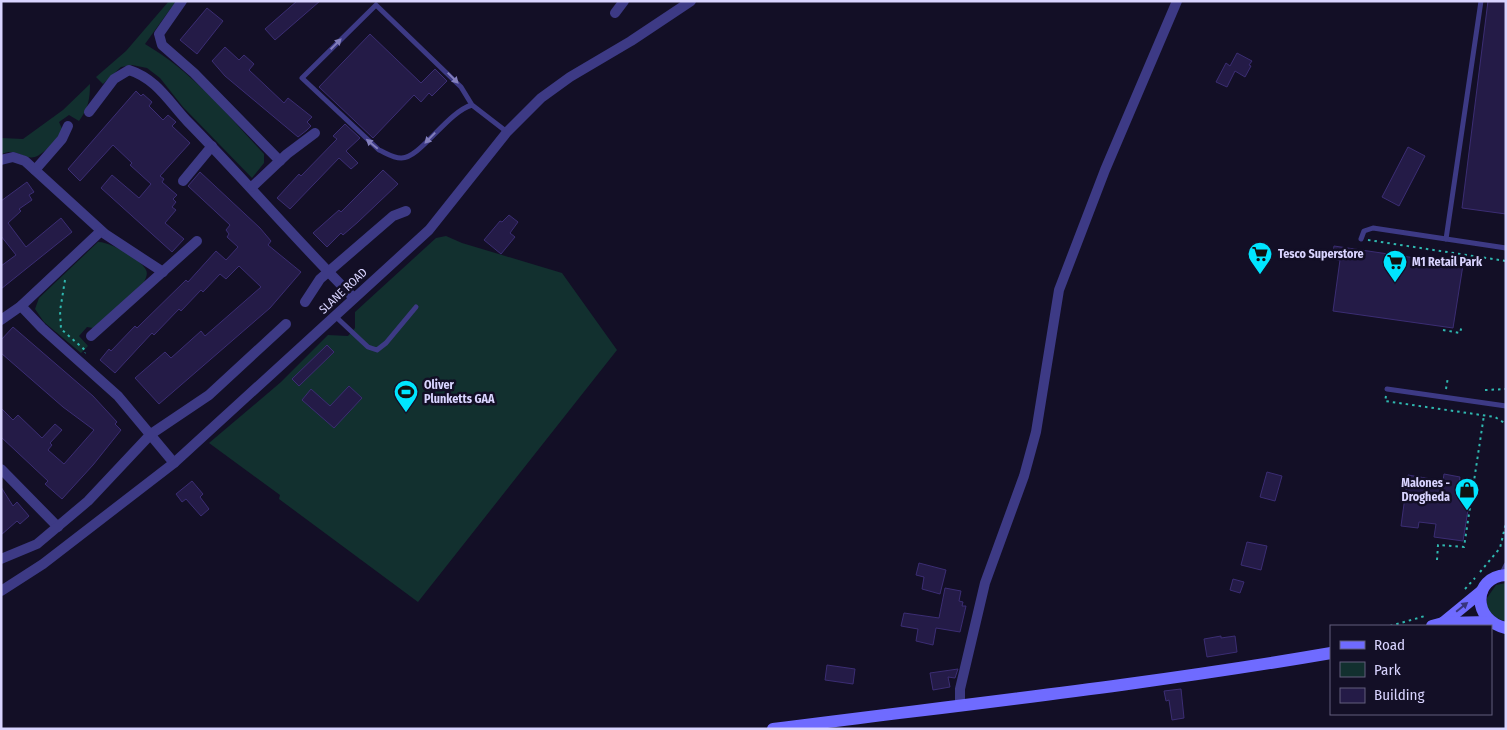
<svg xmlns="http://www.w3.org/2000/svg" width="1507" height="730" font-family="'Fira Sans Condensed',sans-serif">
<rect width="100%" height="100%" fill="#130f26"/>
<!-- green -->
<g fill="#12302f">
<path d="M169,1h7l-31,43c49,29 81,69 119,110v9l-12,15 -69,-71 -23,-29 -13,-10 -15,-3 -11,2 -18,17 -7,-7 30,-26z"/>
<path d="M90,84c0,15 -2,25 -11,37l-10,-6 -10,7 4,9c-8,8 -22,30 -35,26 -11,-3 -14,-8 -27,-3v-16l22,1 40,-29z"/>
<polygon points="446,236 462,243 562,273 617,350 418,602 279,499 280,495 209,443 281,382 328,335 348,336 355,328 355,312 436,238"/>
<path d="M98,242c11,-1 44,18 48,28 2,4 0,8 -2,12l-51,46 -6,-1 -8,9 9,10 -7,7 -37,-31 -9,-13 4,-11z"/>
<path d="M1506,583v38c-9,-1 -13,-6 -19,-12v-11l9,-13z"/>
</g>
<!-- building -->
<g fill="#241b47" stroke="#3b2d73">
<polygon points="297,1 320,1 275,40 265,29"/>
<polygon points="1488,1 1506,1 1506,214 1462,208"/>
<polygon points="207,8 223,21 197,54 180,40"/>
<polygon points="370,34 421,83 435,69 447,81 432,96 429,93 421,102 414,95 373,138 319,87"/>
<polygon points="225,47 239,60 244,55 254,64 249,70 284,103 288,98 312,117 307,122 311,126 307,130 298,137 225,76 212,61"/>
<polygon points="1237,53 1252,61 1249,65 1251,66 1245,77 1235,71 1227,87 1216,82 1226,63 1230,66"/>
<polygon points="136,91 141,96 143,94 152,102 149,106 163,120 168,115 176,122 172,126 190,143 160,176 164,179 162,182 177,195 173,199 176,202 172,207 176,210 165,223 184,239 172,252 101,188 112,175 139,198 151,184 130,165 132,163 113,145 80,181 68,169"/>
<polygon points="345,124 360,138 346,151 358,163 351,169 339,158 290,209 277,198 299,174 301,176 337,139 333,136"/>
<polygon points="1408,147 1425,156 1399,206 1382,197"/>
<polygon points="383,170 398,184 358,222 343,235 341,233 327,247 313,233 339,210 341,212"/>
<polygon points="200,172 260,228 271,241 268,245 301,272 270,308 159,404 135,378 165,352 171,358 201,331 205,336 261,287 239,266 226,279 220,274 203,292 201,290 181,311 179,309 154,335 152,333 115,373 100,360 109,349 111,351 135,326 137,328 186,280 188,282 216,251 226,260 238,247 227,237 229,234 226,230 230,225 188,186"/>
<polygon points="27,182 34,192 29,195 32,200 19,209 21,211 8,223 26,247 61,218 72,232 1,289 1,266 16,255 1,236 1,201"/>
<polygon points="509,215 518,222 510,233 515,237 501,254 484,240 500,221 502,222"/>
<polygon points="1334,246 1463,265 1453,328 1333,311 1340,260 1332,259"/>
<polygon points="13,327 93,396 117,422 115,424 121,430 93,465 62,499 45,484 48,481 1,437 1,408 13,420 18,415 42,438 55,424 62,430 50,443 52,445 48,450 64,464 94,430 63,407 1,353 1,340"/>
<polygon points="327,345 334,352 299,386 292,379"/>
<polygon points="349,386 362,398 334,428 302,400 311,389 330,406"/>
<polygon points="1267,472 1282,476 1275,501 1260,497"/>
<polygon points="1444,474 1460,477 1459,483 1472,485 1463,541 1434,537 1436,524 1419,522 1418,528 1401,526 1408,475 1443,481"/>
<polygon points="192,481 203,494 200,497 209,509 201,516 186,499 182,502 176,494"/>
<polygon points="1,487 13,506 17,502 29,516 20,524 17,521 1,535"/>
<polygon points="1247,542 1267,546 1261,570 1241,565"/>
<polygon points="919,563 946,570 940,594 922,589 924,577 916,575"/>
<polygon points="1233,579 1244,582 1240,593 1230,590"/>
<polygon points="945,588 961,591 959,601 963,602 962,606 966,606 960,632 936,628 933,645 916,641 918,629 901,626 904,613 939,618"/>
<polygon points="1221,636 1221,638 1235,636 1237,652 1207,657 1204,639"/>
<polygon points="827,665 855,669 853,684 825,680"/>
<polygon points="958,669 955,678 948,677 950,687 933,690 930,673"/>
<polygon points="1181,689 1184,718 1172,720 1169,700 1166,701 1164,691"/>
</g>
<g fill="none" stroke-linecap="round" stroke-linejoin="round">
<!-- path -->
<g stroke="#2fb8b0" stroke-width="2" stroke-dasharray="2.5 4" stroke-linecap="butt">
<polyline points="1368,240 1506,261"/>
<polyline points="65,280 60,311 61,329 86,351 85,353"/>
<polyline points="1443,330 1460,333 1462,325"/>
<polyline points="1446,389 1448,377"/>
<polyline points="1485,390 1506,389"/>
<polyline points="1386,396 1385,401 1495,417 1506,424"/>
<polyline points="1437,560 1438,545 1464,547 1484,415"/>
<polyline points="1480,572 1500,548 1506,523"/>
<polyline points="1465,589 1475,578"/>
<polyline points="1390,626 1425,616"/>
</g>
<!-- service -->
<g stroke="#3d3a85" stroke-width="5">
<path d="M472,105c-25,7 -52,54 -71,53 -8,0 -15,-5 -22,-8l-77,-72 74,-73 85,82 11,18 35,27"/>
<polyline points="1361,239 1364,231 1373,228 1506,248"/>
<polyline points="1446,239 1481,1"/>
<polyline points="335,316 368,347 377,350 386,343 416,307"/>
<polyline points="1387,389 1506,406"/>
<polyline points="1501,575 1506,565"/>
</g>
<!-- minor -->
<g stroke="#3d3a85" stroke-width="10">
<polyline points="182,1 159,34 162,45 194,73 280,161"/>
<polyline points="615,13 624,1"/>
<path d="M89,112l25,-33 15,-9c28,9 40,32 59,52 57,58 109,119 166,176"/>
<polyline points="1,160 13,157 25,161 105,234 163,272"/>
<polyline points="35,170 62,139 68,126"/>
<polyline points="183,181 212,146"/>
<polyline points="252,187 287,154 315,133"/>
<polyline points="305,302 320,279 393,216 406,211"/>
<polyline points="21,306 42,328 118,396 174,463"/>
<polyline points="1,320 21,306 101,231"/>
<polyline points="91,336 197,241"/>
<polyline points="1,469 58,527"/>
<polyline points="1,559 37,544 88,501 151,434 209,395 286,324"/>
<polyline points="1,591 43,564 174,463 429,230 507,132 541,98 570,77 631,41 691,1"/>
<polyline points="960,706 960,689 985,583 1024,476 1036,432 1059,290 1105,170 1177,1"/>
</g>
<!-- secondary -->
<g stroke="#6f6bff" stroke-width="12">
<path d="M1506,575c-34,2 -34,46 0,53"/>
<polyline points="1443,623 1482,591"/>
<polyline points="1432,626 1443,623 1489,622"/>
<path d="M773,729c186,-24 373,-44 558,-76"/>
</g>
</g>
<!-- one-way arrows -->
<defs><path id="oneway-solid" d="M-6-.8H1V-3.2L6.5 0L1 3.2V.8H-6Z" transform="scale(1.25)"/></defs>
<g fill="#837fbc">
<use href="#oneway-solid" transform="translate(336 44) rotate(-45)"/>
<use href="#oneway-solid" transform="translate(453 78) rotate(45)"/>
<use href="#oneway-solid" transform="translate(430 138) rotate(134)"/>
<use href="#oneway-solid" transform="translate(372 144) rotate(-140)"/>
</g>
<use fill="#38347d" href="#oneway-solid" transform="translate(1462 607) rotate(-39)"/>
<!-- icons -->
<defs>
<symbol id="supermarket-pin" viewBox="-11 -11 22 30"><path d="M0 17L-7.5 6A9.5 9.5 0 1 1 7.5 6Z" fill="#00e5ff" stroke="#130f26"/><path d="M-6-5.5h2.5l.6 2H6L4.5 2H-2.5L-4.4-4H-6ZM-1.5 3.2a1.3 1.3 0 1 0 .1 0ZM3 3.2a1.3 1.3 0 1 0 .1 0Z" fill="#111"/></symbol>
<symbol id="stadium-pin" viewBox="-11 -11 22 30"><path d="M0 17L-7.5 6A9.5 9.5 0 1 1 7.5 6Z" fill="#00e5ff" stroke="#130f26"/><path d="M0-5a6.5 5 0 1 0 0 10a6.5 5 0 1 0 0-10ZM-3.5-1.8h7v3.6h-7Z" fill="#111"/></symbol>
<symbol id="shop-pin" viewBox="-11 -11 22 30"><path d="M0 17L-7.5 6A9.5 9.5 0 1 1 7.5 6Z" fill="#00e5ff" stroke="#130f26"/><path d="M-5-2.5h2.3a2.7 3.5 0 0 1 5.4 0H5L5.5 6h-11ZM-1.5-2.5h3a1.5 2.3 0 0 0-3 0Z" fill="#111"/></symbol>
</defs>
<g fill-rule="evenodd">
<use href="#supermarket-pin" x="1246" y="240" width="28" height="38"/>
<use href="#supermarket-pin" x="1381" y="248" width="28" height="38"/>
<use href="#stadium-pin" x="392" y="378" width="28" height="38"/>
<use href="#shop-pin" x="1453" y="476" width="28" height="38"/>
</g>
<g text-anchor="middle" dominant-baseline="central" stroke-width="5" stroke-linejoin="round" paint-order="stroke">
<!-- poi labels -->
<g font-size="12" font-weight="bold" fill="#d9d4ff" stroke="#130f26" text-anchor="start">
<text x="1278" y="254">Tesco Superstore</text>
<text x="1412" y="262">M1 Retail Park</text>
<text x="424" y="385">Oliver<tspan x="424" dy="14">Plunketts GAA</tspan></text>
<text x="1450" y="483" text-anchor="end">Malones -<tspan x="1450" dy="14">Drogheda</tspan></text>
</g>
<!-- street labels -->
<g font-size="12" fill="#d9d4ff" stroke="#130f26">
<text transform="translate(343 291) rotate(-43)">SLANE ROAD</text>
</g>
</g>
<!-- border -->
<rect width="1507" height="730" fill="none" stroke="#d9d4ff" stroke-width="5"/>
<!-- legend -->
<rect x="1330" y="625" width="162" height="90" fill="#130f26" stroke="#625e7d"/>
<rect x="1340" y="641" width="25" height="8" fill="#6f6bff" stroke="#625e7d"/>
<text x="1374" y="650" font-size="15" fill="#d9d4ff">Road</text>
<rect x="1340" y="662" width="25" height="15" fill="#12302f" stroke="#625e7d"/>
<text x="1374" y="675" font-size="15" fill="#d9d4ff">Park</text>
<rect x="1340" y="688" width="25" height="15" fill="#241b47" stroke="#625e7d"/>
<text x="1374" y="700" font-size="15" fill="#d9d4ff">Building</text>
</svg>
